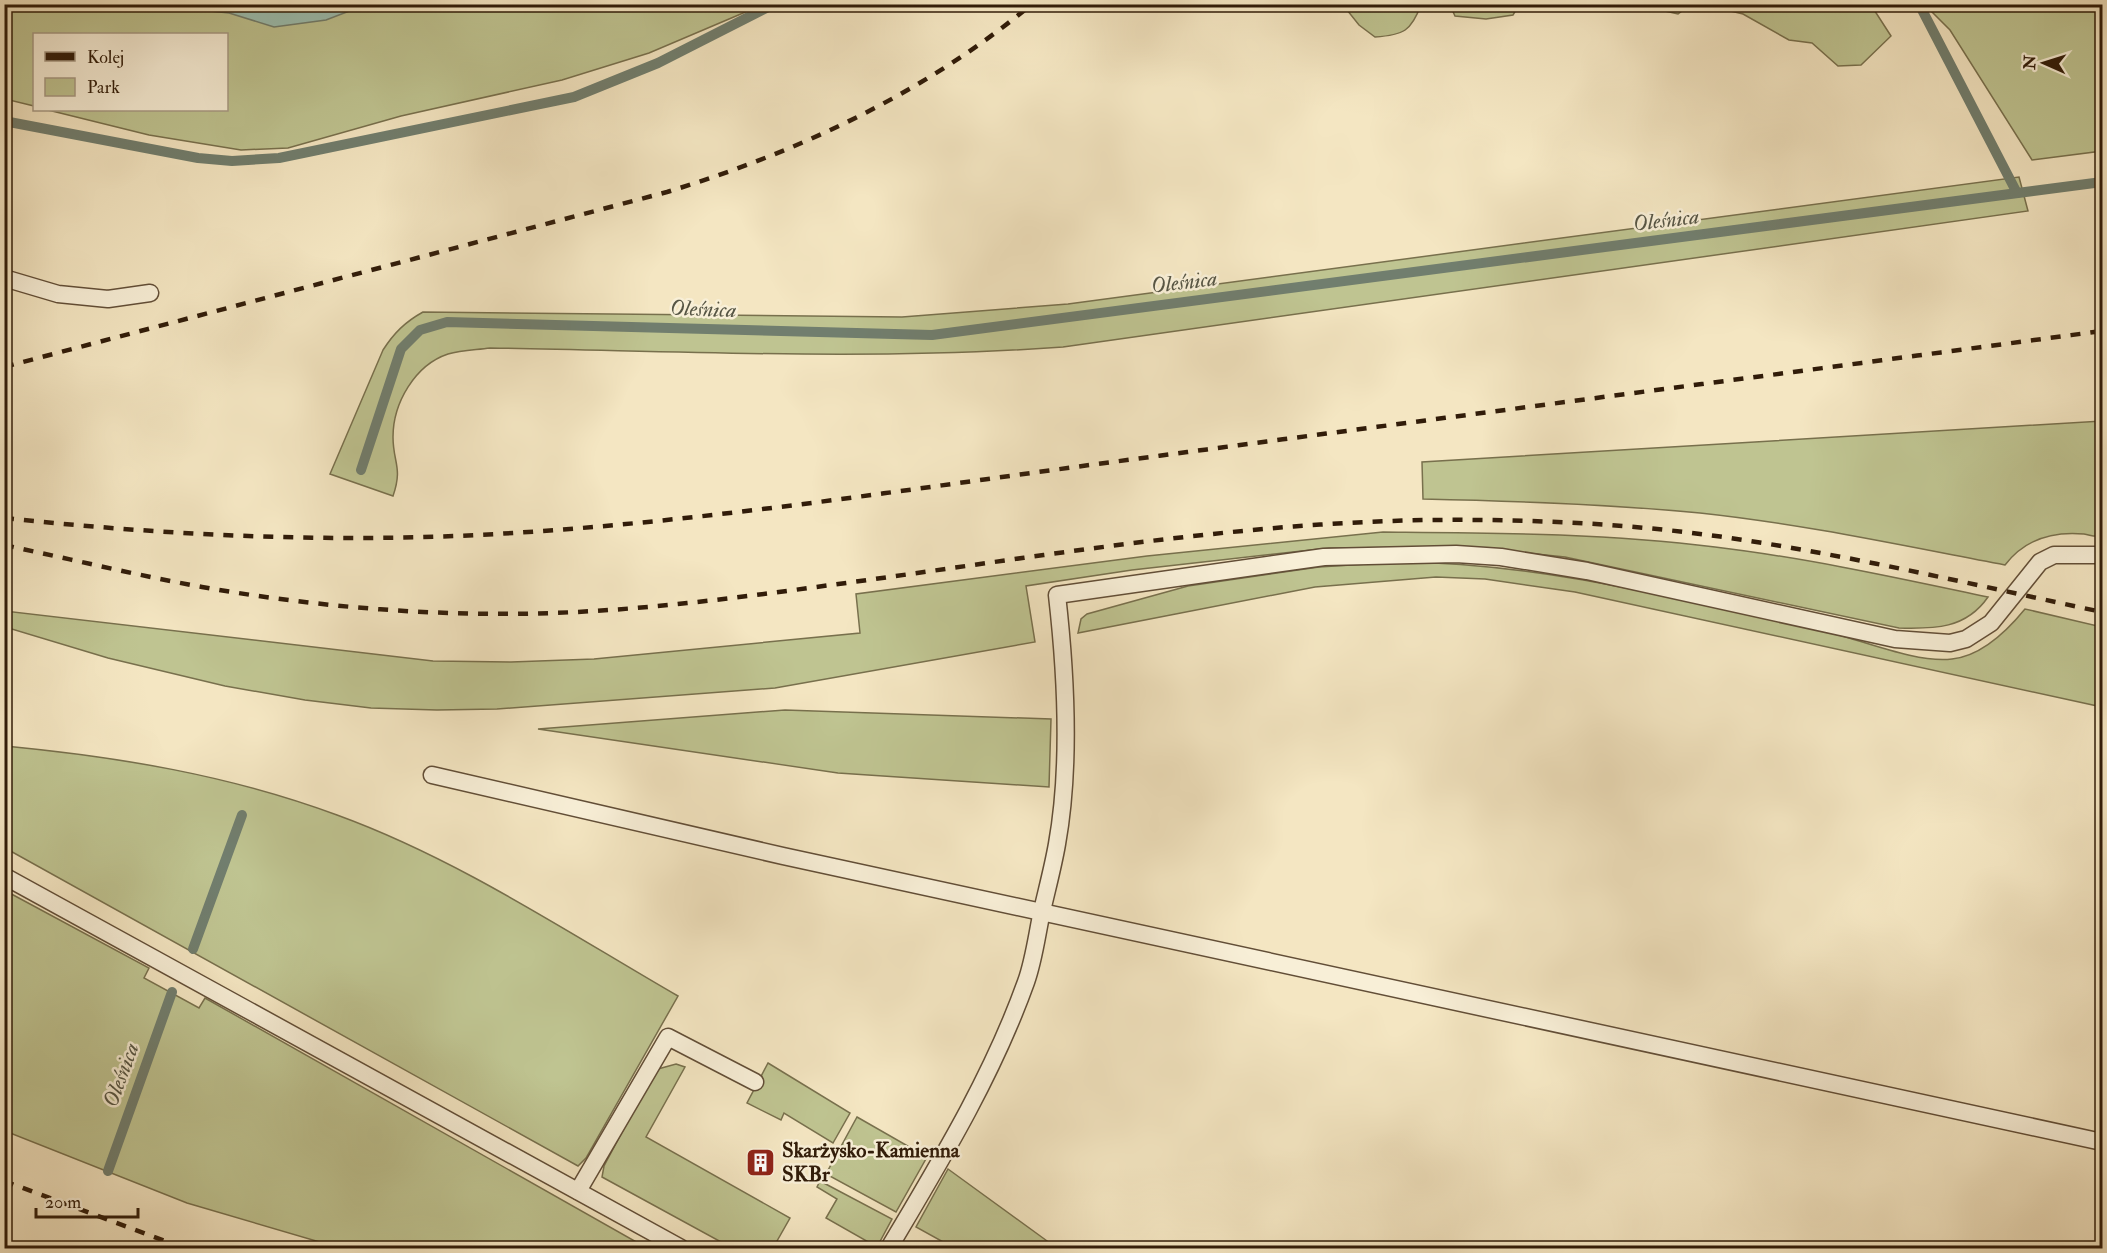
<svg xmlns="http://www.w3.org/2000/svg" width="2107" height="1253" font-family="'IM FELL Double Pica',serif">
<rect width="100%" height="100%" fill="#f4e6c2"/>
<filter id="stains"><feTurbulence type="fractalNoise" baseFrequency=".00333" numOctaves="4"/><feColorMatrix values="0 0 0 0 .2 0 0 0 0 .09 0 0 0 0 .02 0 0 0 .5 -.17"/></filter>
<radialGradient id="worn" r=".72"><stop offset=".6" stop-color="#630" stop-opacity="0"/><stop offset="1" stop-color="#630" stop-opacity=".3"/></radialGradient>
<!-- green -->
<g fill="#bfc491" stroke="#78704d" stroke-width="1.5">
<polygon points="5,5 762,5 649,53 562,80 401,116 288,148 241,150 149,135 48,110 226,110 226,34 34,34 34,106 5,99"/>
<path d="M1343,5v-1l78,1c-10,26 -17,30 -46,32l-16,-12z"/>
<polygon points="1450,5 1519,5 1513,15 1486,19 1455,16"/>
<polygon points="1638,5 1690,5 1678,14"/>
<polygon points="1706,5 1871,5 1891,36 1861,65 1838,66 1812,43 1789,40 1743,14"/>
<polygon points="1925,5 2102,5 2102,151 2032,160 1950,30"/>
<path d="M2019,177l9,34 -965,136c-191,14 -383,4 -573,1 -14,2 -28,2 -42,6 -33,11 -55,49 -55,83 0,26 10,30 0,59l-63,-22 53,-124c11,-17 22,-28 40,-38l479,5 166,-13z"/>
<path d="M2102,421v114c-6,3 -11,0 -18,-1 -32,-3 -59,5 -79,31 -101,-19 -202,-41 -305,-52 -92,-9 -184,-12 -277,-14l-1,-37z"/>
<path d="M1383,532c111,1 221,1 332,15 92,11 183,31 273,50 -22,32 -54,32 -89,31l-334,-71 -97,-10 -139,1 -197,22 -106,16 9,56 -260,46 -278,21 -60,1 -66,-2 -66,-8 -80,-14 -117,-28 -103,-31v-16l428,50 78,1 83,-3 266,-26 -4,-39 291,-38z"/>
<path d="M1400,562c143,1 281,38 420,68 37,8 97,34 132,29 30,-3 55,-28 73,-50l77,18v80l-527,-115 -90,-13 -49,-2 -121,10 -237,46 3,-14 6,-5 101,-28 131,-19z"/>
<polygon points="785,710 1051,719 1049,787 838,773 538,729"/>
<path d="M5,746c114,11 224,29 332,69 121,44 230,117 341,181l-92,162 -8,8 -573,-318z"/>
<polygon points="4,890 149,968 144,978 199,1008 205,998 647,1248 340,1248 187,1203 5,1131"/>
<polygon points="768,1063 850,1113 833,1143 784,1113 781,1120 747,1103"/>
<polygon points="676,1064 685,1067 646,1137 790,1218 773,1248 732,1248 602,1177 604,1166 652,1076 658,1069"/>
<polygon points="857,1117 927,1157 896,1212 826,1174"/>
<polygon points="948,1169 1054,1246 1057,1248 954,1248 916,1227"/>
<polygon points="820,1181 892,1219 877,1247 826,1218 837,1199 817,1187"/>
</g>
<!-- water -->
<polygon fill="#9cc0b2" stroke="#717e6e" stroke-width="1.5" points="152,5 365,5 326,20 274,27 229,13"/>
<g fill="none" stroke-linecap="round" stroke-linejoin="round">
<!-- stream -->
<g stroke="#717e6e" stroke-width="10">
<polyline points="1919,4 2017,193"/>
<polyline points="4,121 198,158 232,161 279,158 574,97 658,63 774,4"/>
<polyline points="361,470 401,349 420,330 447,322 932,335 2102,182"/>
<polyline points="193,949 242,815"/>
<polyline points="108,1171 172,992"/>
</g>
<defs>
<g id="service">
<polyline points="4,278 58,294 108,299 150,293"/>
<polyline points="432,775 783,856 2102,1142"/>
<polyline points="4,876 681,1248"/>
<polyline points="578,1191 668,1037 755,1082"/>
<path d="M889,1248c51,-86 103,-171 137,-266 8,-22 11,-48 16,-71 5,-22 11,-44 15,-67 14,-78 9,-170 0,-249l267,-38 132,-3 45,3 86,14 308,68 55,4 16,-4 25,-16 49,-61 14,-7h48"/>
</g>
</defs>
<!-- service casing -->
<use href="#service" stroke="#624e37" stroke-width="19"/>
<!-- service -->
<use href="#service" stroke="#f8efd7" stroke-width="16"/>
<!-- rail -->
<g stroke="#311c09" stroke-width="4.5" stroke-dasharray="10 10" stroke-linecap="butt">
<path d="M4,367l663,-175c131,-40 258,-99 365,-188"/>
<path d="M4,518c170,18 339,26 509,15 208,-13 415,-47 622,-74 322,-43 645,-85 967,-128"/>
<path d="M4,545c66,14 132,30 198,42 114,20 234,30 350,26 89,-3 176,-14 264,-26 204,-27 408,-64 614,-67 95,-1 191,3 286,16 130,18 258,49 386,76"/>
<polyline points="4,1181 184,1248"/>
<polyline points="4,1244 21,1248"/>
</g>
</g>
<!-- icons -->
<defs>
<symbol id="building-square" viewBox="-11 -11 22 22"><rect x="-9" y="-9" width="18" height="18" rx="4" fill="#8f2418" stroke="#f8efd7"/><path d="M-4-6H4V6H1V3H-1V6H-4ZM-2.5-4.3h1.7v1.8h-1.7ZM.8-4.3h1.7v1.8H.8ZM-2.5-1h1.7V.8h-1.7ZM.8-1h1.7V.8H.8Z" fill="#fff"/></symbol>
</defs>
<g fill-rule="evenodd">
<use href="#building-square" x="744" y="1146" width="33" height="33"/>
</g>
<g text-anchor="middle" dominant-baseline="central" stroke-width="5" stroke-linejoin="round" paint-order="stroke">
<!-- poi labels -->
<g font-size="21" font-weight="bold" fill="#311c09" stroke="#f8efd7" text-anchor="start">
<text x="782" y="1150">Skarżysko-Kamienna<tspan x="782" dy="24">SKBr</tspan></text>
</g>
<!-- water labels -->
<g font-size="22" font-style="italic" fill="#565544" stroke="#f8efd7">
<text transform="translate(1666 220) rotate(-7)">Oleśnica</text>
<text transform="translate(1184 282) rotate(-7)">Oleśnica</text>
<text transform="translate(703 309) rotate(2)">Oleśnica</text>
<text transform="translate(121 1075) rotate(-70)">Oleśnica</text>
</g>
</g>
<!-- margin -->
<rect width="2107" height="1253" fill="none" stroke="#f4e6c2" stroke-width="24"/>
<rect x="6" y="6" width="2095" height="1241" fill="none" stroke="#311c09" stroke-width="3"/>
<rect x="12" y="12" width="2083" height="1229" fill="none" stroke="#311c09" stroke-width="1.5"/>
<!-- legend -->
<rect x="33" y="33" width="195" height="78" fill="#f8efd7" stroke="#a89b85" stroke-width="1.5"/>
<rect x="45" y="52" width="30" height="9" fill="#311c09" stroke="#a89b85" stroke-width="1.5"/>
<text x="87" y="63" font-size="18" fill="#311c09">Kolej</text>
<rect x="45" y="78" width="30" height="18" fill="#bfc491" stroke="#a89b85" stroke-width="1.5"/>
<text x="87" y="93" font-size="18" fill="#311c09">Park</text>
<!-- north arrow -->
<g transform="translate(2044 63) rotate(273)" stroke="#f8efd7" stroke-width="4.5" paint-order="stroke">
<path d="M0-4.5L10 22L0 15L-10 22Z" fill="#311c09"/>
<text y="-9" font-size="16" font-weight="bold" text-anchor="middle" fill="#311c09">N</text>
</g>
<!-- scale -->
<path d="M36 1208v9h102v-9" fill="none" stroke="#311c09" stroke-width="3"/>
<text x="45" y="1208" font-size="18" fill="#311c09" stroke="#f8efd7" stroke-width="4.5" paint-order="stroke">20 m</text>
<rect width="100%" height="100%" filter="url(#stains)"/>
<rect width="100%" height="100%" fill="url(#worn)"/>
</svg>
